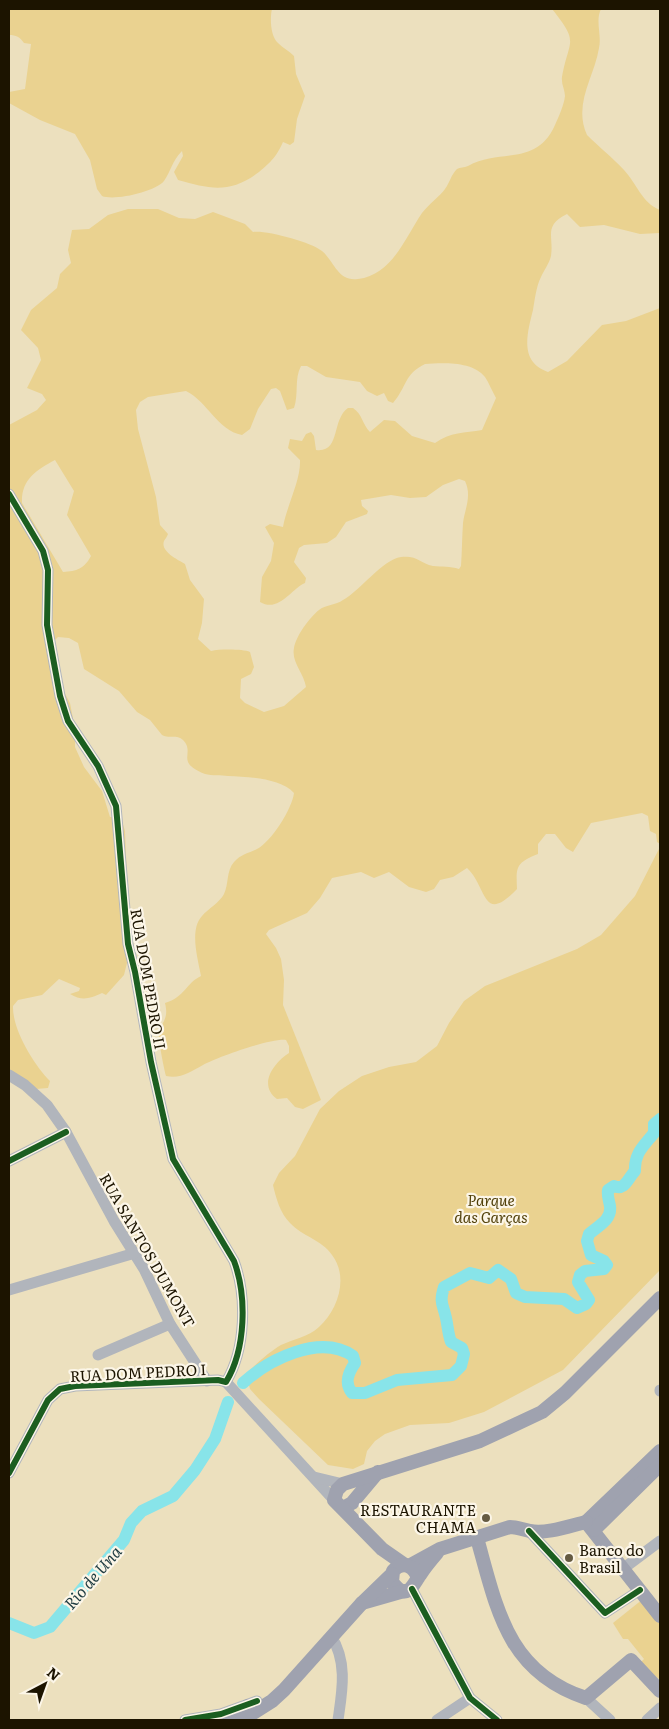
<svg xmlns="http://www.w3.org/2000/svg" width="669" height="1729" font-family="Literata,serif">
<rect width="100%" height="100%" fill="#ece0be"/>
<!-- green -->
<g fill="#ead290" fill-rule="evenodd">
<path d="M9,9h263c-2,8 -2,27 6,34 5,5 11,8 16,13l2,18 9,22 -8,23 -3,23 -4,3 -7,-3c-7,15 -11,19 -24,30 -29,22 -49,17 -81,8l-4,-8 9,-16 -1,-5c-10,10 -11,20 -18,30 -9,11 -50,20 -62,15l-5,-7 -7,-29 -15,-26 -35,-14 -31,-17v-11l16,-3 6,-45 -7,-1c-4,-6 -8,-8 -15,-8z"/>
<path d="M552,9h49c-6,12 1,26 -2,39 -5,30 -26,56 -12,87 12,12 26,23 37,35 13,14 18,33 36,40v23l-20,1 -36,-9 -24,2 -13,-13c-24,12 -13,22 -16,42 -2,8 -7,14 -10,21 -5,10 -6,22 -8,33 -6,24 -14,52 15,62l19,-11 35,-36 24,-4 34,-13v536l-3,-2 -1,-8 -6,-3 -2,-15 -6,-3 -51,10 -18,29 -7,-4 -11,-14h-9l-8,10v10c-22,9 -22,12 -21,35 -35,37 -30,-3 -50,-21l-14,9 -13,3 -6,9 -8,3 -17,-5 -20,-15 -15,6 -13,-6 -29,6 -12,20 -13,15 -38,17 -3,4 10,14 5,11 3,21 -1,25 38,95 -18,9 -8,-2 -8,-9 -10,1c-20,-15 -2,-37 12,-46v-7l-3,-6c-15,-2 -69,17 -83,25 -13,7 -22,14 -37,11 -2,-7 -8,-37 -7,-43 3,-12 10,-14 6,-30 20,-6 21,-20 36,-27 -3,-17 -12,-46 1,-60 6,-7 18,-14 22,-22 5,-10 2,-23 10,-32 7,-8 15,-9 23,-13 14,-7 35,-40 37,-56 -14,-15 -46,-16 -66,-17 -7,-1 -16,0 -23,-2 -31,-12 -9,-21 -22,-34 -6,-6 -14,-1 -21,-5l-12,-15 -13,-8 -18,-21 -35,-22 -6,-26 -9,-5 -11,-1 -4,4 7,45 9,17 5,26v18l9,20 18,24 8,26 11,1 4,13 5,120 -6,24 -18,20 -4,-2c-13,6 -20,8 -32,1l9,-3 1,-3 -21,-9 -17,16 -24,5 -5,6c-1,23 21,59 37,75l-2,7 -12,1 -27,-16v-648l28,-15 9,-10 -4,-6 -15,-6 14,-28 -3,-12 -17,-18 10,-20 26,-22 3,-14 11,-11 -3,-13 4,-20 17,-1 19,-14 20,-6h30l21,9 16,1 18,-7 32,12 8,8c13,-2 58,10 69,19 12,10 16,31 36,28 34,-4 47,-41 64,-66 7,-9 18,-17 23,-24 5,-7 6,-14 12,-20 3,-2 7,-1 11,-3 33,-18 68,1 87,-41 4,-9 9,-20 10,-29 0,-6 -4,-12 -3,-19 7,-39 18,-33 -10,-68zM425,364c18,-1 47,-3 60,13 4,6 7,14 11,21l-14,32c-17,3 -32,2 -47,13l-23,-7 -17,-15 -11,-1 -14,12c-8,-8 -7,-17 -17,-24h-5c-17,12 -7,45 -32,42l-2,-14 -3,-4 -5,2 -4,7 -12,-2 -2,9 12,12c1,20 -13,45 -17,67l-13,-3 -5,3 9,16 -3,18 -9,16 -2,25c19,11 31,-13 45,-19l1,-5 -12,-16 5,-14 5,-3 23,-2 9,-6 10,-15 21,-8 1,-3 -6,-5 -1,-6 30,-5 19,3 16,-1 17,-12 16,-6 6,2c7,15 0,27 -2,42 -1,14 -1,29 -2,43l-2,3c-9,-3 -17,-2 -26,-3 -13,-3 -16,-11 -32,-9 -19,3 -40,33 -58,43 -7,5 -18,5 -24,10 -10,8 -23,26 -25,38 -3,14 10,25 12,39l-22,19 -20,6 -19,-9 -5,-5 1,-19 10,-5 3,-7 -4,-15c-7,-3 -30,-3 -39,-1l-13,-12 4,-16 2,-24 -14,-19 -5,-16c-6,-4 -25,-12 -21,-23 1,-2 3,-4 4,-7l-8,-9 -4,-28 -18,-68 -2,-19 4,-8 8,-5 38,-6c22,11 31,39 56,44l8,-6 8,-20 13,-20 5,-1 4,3 7,19 7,-2c5,-14 0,-29 7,-42h6l19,11 34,5 7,9 10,5 7,-3 4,8 5,2c14,-16 11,-29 32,-39zM55,460l19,31 -7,24 24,41c-7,13 -14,15 -28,16l-41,-69c-1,-23 14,-33 33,-43z"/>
<path d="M660,847v423l-97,100 -79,42 -35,11 -39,2 -25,9 -10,7 -8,10 -3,13 -11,5 -25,-4 -69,-66 -9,-10 -4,-15c10,-10 23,-22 35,-29 13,-6 27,-8 38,-18 19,-17 30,-50 13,-72 -10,-15 -30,-19 -42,-32 -10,-10 -14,-25 -17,-38l6,-12 16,-17 25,-47 19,-18 23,-15 27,-9 27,-5 21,-16 12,-23 15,-22 21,-15 92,-37 24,-14 34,-39z"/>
<polygon points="643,1599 660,1620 660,1680 640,1663 644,1659 628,1639 623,1639 613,1623"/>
</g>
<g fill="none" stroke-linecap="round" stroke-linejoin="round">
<!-- river -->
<g stroke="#88e4e9" stroke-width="12">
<path d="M243,1383c25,-23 77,-50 110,-27l2,7c-7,10 -11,20 -3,30h13l32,-13 55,-5 9,-9 3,-12 -2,-6 -11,-6c-3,-8 -3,-15 -5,-24 -3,-14 -7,-15 -2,-31l26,-14 19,5 9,-8 13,9 5,14 9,4 39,2 13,9 9,-4 3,-4 -11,-18 2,-7 5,-4 19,-2 3,-4 -3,-4 -13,-6 -4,-14 2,-7c9,-8 23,-14 21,-28 -1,-6 -3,-10 -2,-16l6,-4c11,5 14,-8 21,-15 -1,-18 9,-25 19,-38v-9l6,-5"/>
<polyline points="9,1623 34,1633 50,1627 124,1540 131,1523 142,1511 173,1496 195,1470 215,1439 228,1402"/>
</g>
<!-- minor -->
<g stroke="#b1b5bc" stroke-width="11">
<path d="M9,494l34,57 5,19 -1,55 13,71 8,25 30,45 18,40 12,138 7,28 16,90 22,97 61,102c13,35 12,88 -8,121"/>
<polyline points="9,1075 25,1085 47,1105 66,1132 114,1221 144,1269 170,1324 207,1381"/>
<polyline points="9,1161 66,1132"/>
<polyline points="9,1290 135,1253"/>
<polyline points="98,1355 170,1324"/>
<polyline points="226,1382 334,1500"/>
<polyline points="660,1390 660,1391"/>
<polyline points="9,1473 48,1400 60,1389 75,1386 218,1380 226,1382"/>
<polyline points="314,1477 343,1484"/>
<polyline points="529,1531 605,1613 640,1590"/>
<polyline points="624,1568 660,1541"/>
<polyline points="412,1589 470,1698 497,1720"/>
<path d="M331,1636c17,26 11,56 7,84"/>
<polyline points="586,1698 610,1720"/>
<polyline points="185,1720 221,1714 257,1701"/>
<polyline points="437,1720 470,1698"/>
<polyline points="647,1720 660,1708"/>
</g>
<!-- major -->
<g stroke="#9fa2af" stroke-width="14">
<polyline points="343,1508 352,1503 378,1472"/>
<polyline points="586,1522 660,1616"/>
<polyline points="586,1522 660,1451"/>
<polyline points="594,1530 660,1465"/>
<path d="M477,1538c20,71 30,134 109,160l45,-38 29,31"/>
<polyline points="405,1565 382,1549 334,1500 337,1490 343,1484 480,1441 542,1412 565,1393 660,1298"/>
<path d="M409,1566l31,-17 70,-22c7,0 13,3 20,4 17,3 39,-5 56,-9"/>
<path d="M418,1578c-4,-12 -15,-18 -25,-7l-1,11c15,20 20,4 28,-7 5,-8 11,-15 17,-22"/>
<polyline points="362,1603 404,1591"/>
<polyline points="224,1720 248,1706"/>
<polyline points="242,1720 272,1701 284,1690 362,1603 392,1574"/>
</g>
<defs>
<g id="cycleway">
<path d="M9,494l34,57 5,19 -1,55 13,71 8,25 30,45 18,40 12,138 7,28 16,90 22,97 61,102c13,35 12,88 -8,121l-8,-2 -143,6 -15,3 -12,11 -39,73"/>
<polyline points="9,1161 66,1132"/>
<polyline points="529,1531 605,1613 640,1590"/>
<polyline points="412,1589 470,1698 497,1720"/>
<polyline points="185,1720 221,1714 257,1701"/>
</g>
</defs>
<!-- cycleway casing -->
<use href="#cycleway" stroke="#fcf6e8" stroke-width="9"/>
<!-- cycleway -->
<use href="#cycleway" stroke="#1b5e20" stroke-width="6"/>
</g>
<!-- markers -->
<g fill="#655b42" stroke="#fcf6e8" stroke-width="2">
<circle cx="486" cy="1518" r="5"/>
<circle cx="569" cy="1558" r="5"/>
</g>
<g text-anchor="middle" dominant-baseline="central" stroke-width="4.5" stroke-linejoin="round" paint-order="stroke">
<!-- street labels -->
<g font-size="15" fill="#1c1400" stroke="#fcf6e8">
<text transform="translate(149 979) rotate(80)">RUA DOM PEDRO II</text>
<text transform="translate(148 1250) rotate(60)">RUA SANTOS DUMONT</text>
<text transform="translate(138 1372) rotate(-3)">RUA DOM PEDRO I</text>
</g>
<!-- park labels -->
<g font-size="15" font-style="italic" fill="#52410a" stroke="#fcf6e8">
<text x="491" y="1199">Parque<tspan x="491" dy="17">das Garças</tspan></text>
</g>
<!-- poi labels -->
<g font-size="15" fill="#1c1400" stroke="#fcf6e8" text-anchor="end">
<text x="476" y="1509">RESTAURANTE<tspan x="476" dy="17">CHAMA</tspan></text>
<text x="579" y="1549" text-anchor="start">Banco do<tspan x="579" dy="17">Brasil</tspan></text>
</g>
<!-- water labels -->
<g font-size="16" font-style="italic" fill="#1f3c42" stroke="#fcf6e8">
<text transform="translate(92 1577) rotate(-49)">Rio de Una</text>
</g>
</g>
<!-- border -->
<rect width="669" height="1729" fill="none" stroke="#1c1400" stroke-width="20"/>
<!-- north arrow -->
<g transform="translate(45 1684) rotate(41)" stroke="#fcf6e8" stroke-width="4" paint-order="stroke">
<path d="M0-4L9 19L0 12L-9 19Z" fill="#1c1400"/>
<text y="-8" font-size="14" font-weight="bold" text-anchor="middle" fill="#1c1400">N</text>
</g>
</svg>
